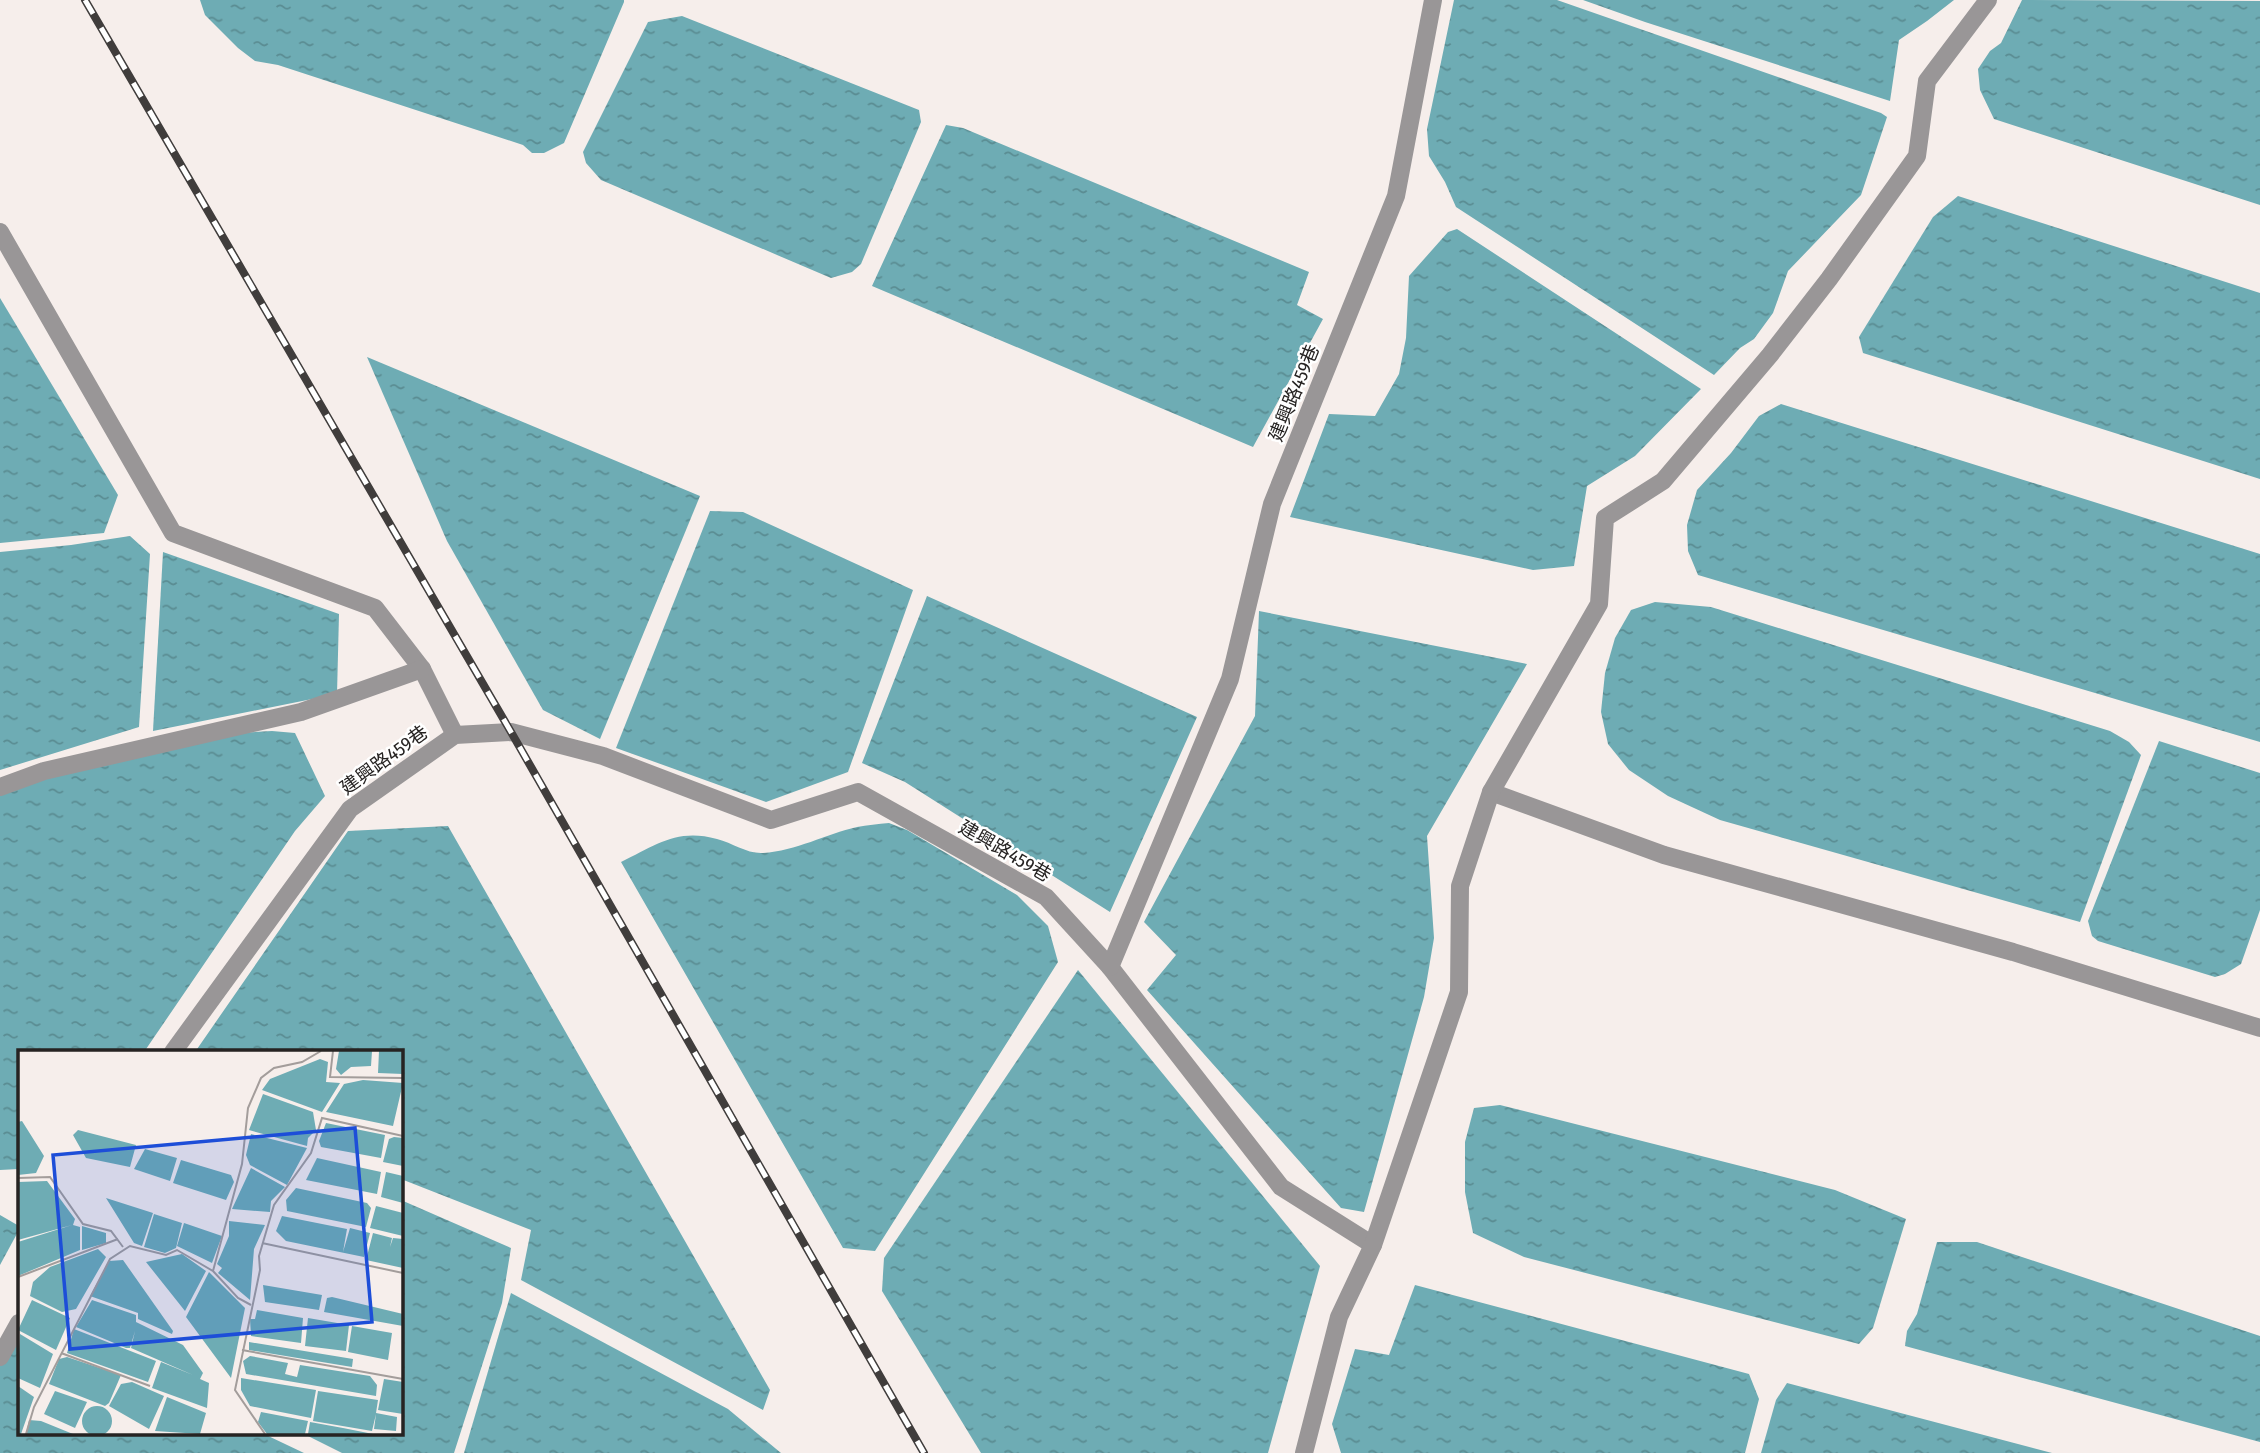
<svg xmlns="http://www.w3.org/2000/svg" width="2260" height="1453" font-family="'Fira Sans Condensed','Noto Sans TC',sans-serif">
<defs>
<pattern id="water-ripples" width="26" height="14" patternUnits="userSpaceOnUse" patternTransform="scale(1.75)"><rect width="26" height="14" fill="#6eacb4"/><path d="M2 4q2-2 4 0t4 0M15 11q2-2 4 0t4 0" fill="none" stroke="#5a8c92"/></pattern>
</defs>
<rect width="100%" height="100%" fill="#f6eeeb"/>
<!-- water -->
<g fill="url(#water-ripples)">
<polygon points="200,0 624,0 624,2 564,143 544,153 532,153 523,145 278,65 255,61 238,48 205,15"/>
<polygon points="1454,0 1557,0 1881,113 1887,117 1861,195 1788,271 1773,313 1754,339 1740,348 1714,375 1456,207 1445,182 1429,156 1427,129"/>
<polygon points="1583,0 1954,0 1927,21 1899,40 1890,101 1645,22"/>
<polygon points="2022,0 2260,1 2260,205 1994,119 1980,90 1978,69 1990,51 2001,43"/>
<polygon points="682,16 919,110 921,122 861,264 852,272 831,278 601,180 586,163 583,152 648,22"/>
<polygon points="946,125 963,128 1309,272 1297,305 1323,319 1253,447 872,286"/>
<polygon points="1958,196 2260,293 2260,479 1863,353 1859,337 1933,217"/>
<polygon points="1457,229 1701,389 1635,456 1587,486 1574,566 1533,570 1290,517 1329,414 1375,416 1399,374 1406,338 1409,276 1448,232"/>
<polygon points="0,298 118,495 104,533 0,543"/>
<polygon points="367,357 700,496 600,739 543,710 447,541"/>
<polygon points="1781,404 2260,554 2260,742 1698,575 1688,551 1687,525 1697,490 1731,453 1759,416"/>
<polygon points="710,511 743,512 913,590 848,772 766,802 616,748"/>
<polygon points="130,536 150,554 139,727 0,770 0,552 71,545"/>
<polygon points="163,552 339,614 337,694 153,731"/>
<polygon points="927,596 1197,717 1110,912 905,782 862,763"/>
<polygon points="1655,602 1711,607 2110,731 2129,742 2141,755 2080,922 1720,820 1668,796 1629,770 1608,744 1601,712 1605,673 1615,638 1631,610"/>
<polygon points="1259,611 1527,664 1427,836 1434,938 1424,997 1364,1212 1341,1208 1147,990 1176,955 1144,922 1255,716"/>
<polygon points="272,731 295,733 325,796 295,831 144,1052 19,1052 19,1169 0,1170 0,793 95,761 236,733"/>
<polygon points="2159,741 2260,773 2260,910 2241,964 2225,974 2215,977 2098,941 2092,936 2088,921"/>
<path d="M889,823l18,7 110,65 31,31 10,36 -183,289 -32,-3 -222,-386c35,-17 56,-34 96,-23 16,4 30,15 46,14 33,-2 63,-19 94,-26 10,-2 21,-3 32,-4z"/>
<polygon points="448,826 770,1390 763,1410 521,1280 531,1230 401,1179 401,1052 195,1052 348,831"/>
<polygon points="1078,970 1320,1266 1268,1453 981,1453 882,1291 884,1258"/>
<polygon points="1500,1105 1835,1190 1906,1219 1873,1328 1859,1344 1524,1257 1473,1233 1465,1192 1465,1142 1474,1108"/>
<polygon points="401,1200 511,1248 502,1303 454,1453 342,1453 304,1434 401,1434"/>
<polygon points="0,1215 19,1226 19,1230 0,1265"/>
<polygon points="1937,1242 1977,1242 2260,1336 2260,1442 1905,1346 1907,1331 1917,1314"/>
<polygon points="1415,1285 1749,1374 1759,1399 1745,1453 1341,1453 1332,1424 1355,1349 1389,1355"/>
<polygon points="511,1293 728,1409 781,1453 464,1453"/>
<polygon points="19,1321 19,1434 264,1434 304,1453 0,1453 0,1356"/>
<polygon points="1787,1383 2052,1453 1761,1453 1776,1400"/>
</g>
<g fill="none" stroke-linecap="round" stroke-linejoin="round">
<!-- lane -->
<g stroke="#999697" stroke-width="18">
<polyline points="0,232 173,533 375,608 422,669 455,735"/>
<polyline points="0,787 44,771 301,712 422,669"/>
<polyline points="1491,792 1664,855 2013,952 2260,1028"/>
<polyline points="1110,967 1281,1187 1373,1245"/>
<polyline points="173,1052 350,809 455,735 511,732 603,756 771,820 858,792 1046,897 1110,967 1230,679 1272,504 1396,196 1433,0"/>
<polyline points="0,1357 19,1323"/>
<polyline points="1304,1453 1339,1317 1373,1245 1459,992 1460,886 1491,792 1599,604 1605,518 1663,481 1770,355 1829,279 1917,156 1927,81 1988,0"/>
</g>
<defs>
<polyline id="rail" points="85,0 511,732 924,1453"/>
</defs>
<!-- rail casing -->
<use href="#rail" stroke="#403d3c" stroke-width="8"/>
<!-- rail -->
<use href="#rail" stroke="#fff" stroke-width="5" stroke-dasharray="16" stroke-linecap="butt"/>
</g>
<g text-anchor="middle" dominant-baseline="central" stroke-width="5" stroke-linejoin="round" paint-order="stroke">
<!-- street labels -->
<g font-size="19" fill="#262322" stroke="#fff">
<text transform="translate(1294 393) rotate(-68)">建興路459巷</text>
<text transform="translate(384 760) rotate(-36)">建興路459巷</text>
<text transform="translate(1005 851) rotate(30)">建興路459巷</text>
</g>
</g>
<!-- overview -->
<g transform="translate(18 1050)">
<rect width="385" height="385" fill="#f6eeeb"/>
<path d="M321,1h33l-1,15 -20,1 -10,8 -5,-6zM361,1h24v23l-25,-1zM302,9l8,3 -2,20 14,1 -18,29 -60,-22 8,-11zM345,30l40,3 -10,43 -67,-14 18,-28zM245,44l50,18 3,18 -8,8 -1,8 -58,-16zM4,71l22,35 -8,17 -18,2v-53zM308,73l59,12 -4,23 -60,-11 -2,-6zM60,80l58,15 -6,22 -44,-9 -13,-23zM233,84l56,14 -20,37 -37,-20 -4,-10zM376,87l9,1v28l-20,-4 6,-23zM127,99l32,9 -7,23 -36,-12zM299,108l64,14 -4,22 -71,-14zM163,110l50,15 3,7 -8,18 -53,-17zM233,118l34,19 -14,14 -1,11 -38,-3zM368,122l17,4v27l-22,-6zM29,131l28,38 -2,6 7,2v23l-62,26v-34l54,-17 -54,15v-58zM278,138l71,15 4,5 -5,19 -79,-16 -1,-11zM88,148l47,15 -11,33 -8,-3zM358,156l27,7v23l-33,-8zM136,164l28,9 -6,25 -11,5 -21,-6zM264,166l65,13 -4,23 7,-24 20,5 -6,24 -78,-16 -10,-10zM211,171l36,4 -11,24 -4,51 -32,-27 4,-5 -5,-4 12,-28zM166,173l38,13 -10,27 -35,-17zM64,176l24,7v10l-24,7zM355,183l19,5 -2,9 3,-9 10,1v29l-37,-8zM80,199l8,8 -30,52 -14,3 -32,-16 3,-14 17,-15zM164,204l24,17 -21,40 -39,-49zM105,210l50,71 -1,3 -34,-15v-6l-48,-17 19,-35zM191,222l36,36 -14,70 -45,-61zM245,235l59,10 -3,15 -54,-8zM314,247l71,17v12l-79,-14 3,-14zM14,250l38,18 -14,32 -38,-20zM74,250l44,15v7l47,23 20,28 -3,6 9,4 -2,25 -55,-20 9,-26 32,13 -62,-27 4,-17 -5,17h-4l-50,-21zM239,260l46,8 -2,25 -50,-7 -1,-17h5zM290,268l41,7 -3,26 -41,-5zM334,276l40,7 -4,27 -40,-8zM56,279l82,32 -8,21 -81,-29zM2,284l33,20 -13,34 -22,-10zM231,292l104,17 -1,8 -103,-17zM232,306l38,7 -3,11 12,3 3,-12 70,11 7,9 -1,11 -130,-22 -3,-13zM49,307l54,18 -12,28 -4,3 -56,-22 10,-25zM223,328l75,12 -5,28 -61,-12 -9,-16zM366,329l19,3v32l-25,-4zM114,332l32,14 -15,33 -40,-23 12,-22zM0,336l16,11 -13,37h-3zM37,341l32,11 -12,26 -31,-14zM300,341l60,9 -2,13 21,4 -1,14 -22,-2 2,-15 -4,17 -59,-10zM149,347l39,16 -6,21 -45,-3zM64 371a15 15 0 1 1 30 0a15 15 0 1 1-30 0ZM243,362l47,9 -3,13h-38l-9,-12zM11,370l12,1 32,13h-47zM292,372l33,6 30,6h-65z" fill="#6eacb4"/>
<path fill="none" stroke="#a39d9b" stroke-width="2" d="M315,1l-3,26 73,1M0,128l32,-1 33,47 28,7 12,16M244,193l141,30M195,221l25,27 13,7M0,227l100,-38M224,300l161,29M43,303l89,33M8,384l8,-27 76,-148 20,-13 36,9 11,-5 36,21 29,-107 6,-56 13,-30 13,-10 28,-6 19,-11M247,384l-30,-44 25,-120 -1,-14 15,-51 37,-52 11,-35 81,18"/>
<path fill="#1d4ed8" fill-opacity="0.15" stroke="#1d4ed8" stroke-width="3.5" d="M337,78l17,194 -302,27 -17,-194z"/>
<rect width="385" height="385" fill="none" stroke="#262322" stroke-width="3.5"/>
</g>
</svg>
